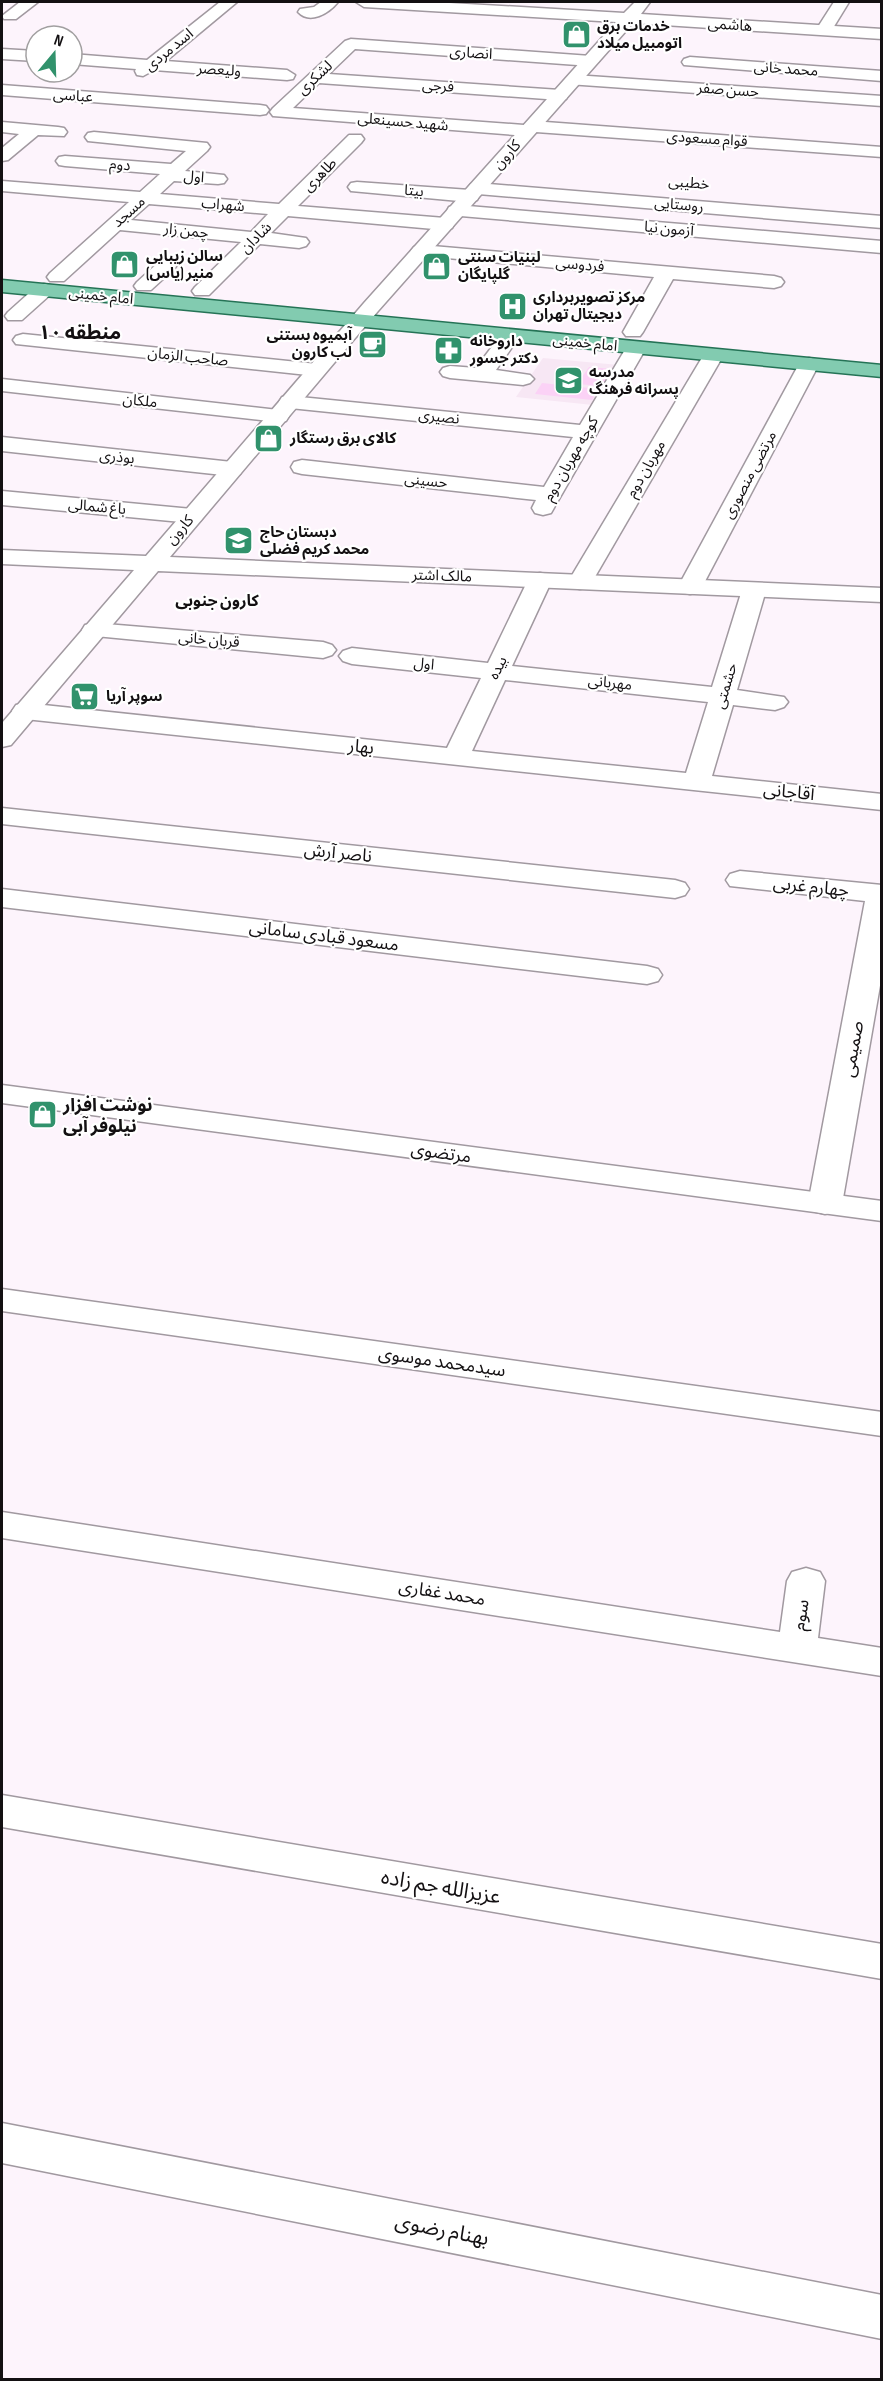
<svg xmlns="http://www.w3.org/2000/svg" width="883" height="2381" font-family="'Sofia Sans Condensed','Noto Sans Arabic',sans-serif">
<rect width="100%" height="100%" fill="#fdf4fc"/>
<!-- built -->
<polygon fill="#f7e7f4" points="543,358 619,365 593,405 516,397"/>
<!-- green -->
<g fill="#fbd2f6">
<polygon points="589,367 613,369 602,386 577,384"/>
<polygon points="542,383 599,389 592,400 535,394"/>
</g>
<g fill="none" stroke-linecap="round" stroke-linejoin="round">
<defs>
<g id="minor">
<polygon points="20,2 38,2 16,19 4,19 2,16"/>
<polygon points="220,2 237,2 166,61 287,70 295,75 293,79 287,80 154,70 143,76 137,75 135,71 136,69 72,64 72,54 147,60"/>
<path d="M321,2h17c-9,11 -28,23 -40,10l2,-3 14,-2z"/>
<polygon points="834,2 849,2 830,33 818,33 816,30"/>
<polygon points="351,39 591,56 599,61 591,66 355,49 329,74 560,90 566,91 568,95 566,99 560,100 319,83 293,108 524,125 532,121 882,147 882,157 536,132 528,136 273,116 270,112 273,108 345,41"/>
<polygon points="2,49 36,51 36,61 2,59"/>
<polygon points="690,57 882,71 882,81 684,65 682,62 684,59"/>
<polygon points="574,75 882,96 882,106 568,84 566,80"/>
<polygon points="2,85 260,105 266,106 269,110 266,114 260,115 2,95"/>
<polygon points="2,122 58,127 64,128 67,132 64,136 38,135 8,160 2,161 2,148 19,134 2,132"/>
<path d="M94,132l113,11 3,4 -3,4 -22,20 39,4 3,4 -3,4 -6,1 -44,-3 -14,13 119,10 70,-69h12l3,4 -3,4 -63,63 147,12 7,2 2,4 -2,4 -7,2 -157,-14 -17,17 35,5 3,4 -3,4 -7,2 -39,-4 -51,51h-14l-3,-4 3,-4 46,-45 -121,-12 -56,51h-14l-3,-4 3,-4 79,-71 -127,-11v-10l138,11 20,-18 -95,-8 -6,-1 -3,-4 3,-4 6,-1 106,8 15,-13 -98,-10 -3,-4 3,-4zM149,204l119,10 -17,18 -120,-12z"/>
<polygon points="357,182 470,190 468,188 471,184 477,183 882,216 882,228 478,194 479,196 477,200 470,202 351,191 348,187 351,183"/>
<polygon points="456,205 882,241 882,253 449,215 447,211 449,207"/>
<polygon points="421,245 774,276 781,278 784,282 781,286 774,288 673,279 643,332 640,336 626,336 623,332 654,277 414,255 411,251 414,247"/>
<polygon points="167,259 174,261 177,265 174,269 151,290 137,290 134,286 137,282 160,261"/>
<polygon points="44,284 51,286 54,290 51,294 22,320 8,320 5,316 8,312 37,286"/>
<polygon points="510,330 517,332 520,336 496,370 530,375 534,379 530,383 523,385 450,378 443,376 440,372 443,368 450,366 476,368 503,332"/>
<polygon points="23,334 317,364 324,366 327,370 324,374 317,376 16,344 13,340 16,336"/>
<polygon points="636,342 643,344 646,348 551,513 543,515 535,513 532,508 536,500 302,474 294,472 291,467 294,462 302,460 544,487 573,437 290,408 282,407 279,402 282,397 290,396 580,425 626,348 629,344"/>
<polygon points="713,350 720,352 723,356 592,582 589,587 580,589 571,587 568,582 703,356 706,352"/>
<polygon points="809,358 816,360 819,364 702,587 699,592 690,594 681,592 678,587 799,364 802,360"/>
<polygon points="2,379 278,410 286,411 289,416 286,421 278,422 2,391"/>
<polygon points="2,437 232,462 240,464 243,469 240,474 232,476 2,451"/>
<polygon points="2,491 192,509 200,511 204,516 200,521 192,523 2,505"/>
<path d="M540,573l9,2 3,5 -40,86 200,21 30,-97 3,-5 9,-2 9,2 3,5 -29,100 47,7 4,5 -4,5 -9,3 -42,-5 -21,71 170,18v16l-857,-91 -9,-2 -4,-6 4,-6 9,-2 422,45 34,-70 -129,-14 -9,-3 -4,-5 4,-5 9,-3 136,15 40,-83 3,-5zM505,680l203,22 -22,71 -214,-22z"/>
<polygon points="94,623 323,642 332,645 336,650 332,655 323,658 85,635 82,630 85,625"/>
<polygon points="2,808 675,880 685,883 689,889 685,895 675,898 2,824"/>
<polygon points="740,871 882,885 882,974 842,1204 837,1211 825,1214 813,1211 808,1204 865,901 730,886 726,880 730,874"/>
<polygon points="2,889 647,966 658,969 662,975 658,981 647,984 2,907"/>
<polygon points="2,1289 882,1412 882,1436 2,1311"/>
<polygon points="2,1512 780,1632 787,1581 792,1572 806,1568 820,1572 825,1581 818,1638 882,1648 882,1676 2,1538"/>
<polygon points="2,1795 882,1944 882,1979 2,1827"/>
<polygon points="2,2123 882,2295 882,2339 2,2163"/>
</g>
<polygon id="tertiary" points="2,1085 882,1201 882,1221 2,1103"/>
<polygon id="secondary" points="356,2 432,2 624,13 635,2 650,2 641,14 882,29 882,39 633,23 378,311 170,557 882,588 882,602 158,571 11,745 2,747 2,723 134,570 2,564 2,550 146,556 364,303 616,22 364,7"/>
<polygon id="primary" points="2,280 882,365 882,377 2,292"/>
</defs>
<!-- minor casing -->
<use href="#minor" stroke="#a199a0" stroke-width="3"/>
<!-- tertiary casing -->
<use href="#tertiary" stroke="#a199a0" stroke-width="3"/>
<!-- secondary casing -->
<use href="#secondary" stroke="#a199a0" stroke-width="3"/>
<!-- primary casing -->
<use href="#primary" stroke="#257356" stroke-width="3"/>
<!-- minor -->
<use href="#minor" fill="#fff" fill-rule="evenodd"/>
<!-- tertiary -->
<use href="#tertiary" fill="#fff" fill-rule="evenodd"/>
<!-- secondary -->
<use href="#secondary" fill="#fff" fill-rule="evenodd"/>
<!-- primary -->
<use href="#primary" fill="#82cbb0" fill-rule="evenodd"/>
</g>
<!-- icons -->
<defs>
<symbol id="shop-square" viewBox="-11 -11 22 22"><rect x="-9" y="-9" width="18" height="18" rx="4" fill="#31926c" stroke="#fff"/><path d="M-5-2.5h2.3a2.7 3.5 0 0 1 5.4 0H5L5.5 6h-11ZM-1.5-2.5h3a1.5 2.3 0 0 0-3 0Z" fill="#fff"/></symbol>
<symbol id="hospital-square" viewBox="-11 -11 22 22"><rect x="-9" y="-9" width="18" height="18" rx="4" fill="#31926c" stroke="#fff"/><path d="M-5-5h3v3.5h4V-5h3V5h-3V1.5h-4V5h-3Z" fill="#fff"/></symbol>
<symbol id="cafe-square" viewBox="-11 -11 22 22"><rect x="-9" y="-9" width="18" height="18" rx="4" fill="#31926c" stroke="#fff"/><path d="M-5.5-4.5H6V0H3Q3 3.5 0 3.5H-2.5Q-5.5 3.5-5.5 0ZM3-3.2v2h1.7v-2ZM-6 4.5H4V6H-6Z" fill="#fff"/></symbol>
<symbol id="pharmacy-square" viewBox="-11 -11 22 22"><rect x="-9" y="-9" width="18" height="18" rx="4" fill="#31926c" stroke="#fff"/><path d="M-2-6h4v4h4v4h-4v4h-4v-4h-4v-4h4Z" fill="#fff"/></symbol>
<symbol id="school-square" viewBox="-11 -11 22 22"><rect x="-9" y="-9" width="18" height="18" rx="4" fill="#31926c" stroke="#fff"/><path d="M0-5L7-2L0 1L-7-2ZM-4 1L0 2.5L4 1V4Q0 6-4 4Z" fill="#fff"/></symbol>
<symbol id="supermarket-square" viewBox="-11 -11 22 22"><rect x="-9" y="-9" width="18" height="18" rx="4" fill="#31926c" stroke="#fff"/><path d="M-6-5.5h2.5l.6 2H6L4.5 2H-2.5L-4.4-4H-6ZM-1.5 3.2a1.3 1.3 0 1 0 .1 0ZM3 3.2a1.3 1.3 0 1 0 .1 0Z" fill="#fff"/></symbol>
</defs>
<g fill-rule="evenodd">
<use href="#shop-square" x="560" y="18" width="33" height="33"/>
<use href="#shop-square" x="108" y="248" width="33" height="33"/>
<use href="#shop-square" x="420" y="250" width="33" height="33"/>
<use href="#hospital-square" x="496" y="290" width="33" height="33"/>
<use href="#cafe-square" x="356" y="328" width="33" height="33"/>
<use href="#pharmacy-square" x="432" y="334" width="33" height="33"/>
<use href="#school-square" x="552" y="364" width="33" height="33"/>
<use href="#shop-square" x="252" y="422" width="33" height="33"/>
<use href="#school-square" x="222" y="524" width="33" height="33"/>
<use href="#supermarket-square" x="68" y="680" width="33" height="33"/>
<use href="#shop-square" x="26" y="1098" width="33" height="33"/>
</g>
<g text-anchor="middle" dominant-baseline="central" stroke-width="4.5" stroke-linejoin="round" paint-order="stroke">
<!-- far-street labels -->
<g font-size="15" fill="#131012" stroke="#fff">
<text transform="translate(730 25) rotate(4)">هاشمی</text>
<text transform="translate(169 50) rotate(-39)">اسد مردی</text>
<text transform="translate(471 53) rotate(4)">انصاری</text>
<text transform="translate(786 69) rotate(4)">محمد خانی</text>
<text transform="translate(219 70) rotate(4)">ولیعصر</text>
<text transform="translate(315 78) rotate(-43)">لشکری</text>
<text transform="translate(438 86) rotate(4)">فرجی</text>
<text transform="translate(728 90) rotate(4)">حسن صفر</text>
<text transform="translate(73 96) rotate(4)">عباسی</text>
<text transform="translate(403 122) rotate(5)">شهید حسینعلی</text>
<text transform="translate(707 139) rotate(4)">قوام مسعودی</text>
<text transform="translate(507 155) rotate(-48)">کارون</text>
<text transform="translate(120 165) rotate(5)">دوم</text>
<text transform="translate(320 175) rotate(-45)">طاهری</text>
<text transform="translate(194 177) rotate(5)">اول</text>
<text transform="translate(689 183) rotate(5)">خطیبی</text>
<text transform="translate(414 191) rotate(5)">بیتا</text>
<text transform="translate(223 205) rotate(5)">شهراب</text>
<text transform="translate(679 205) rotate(5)">روستایی</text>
<text transform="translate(129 212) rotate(-42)">مسجد</text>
<text transform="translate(669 229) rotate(5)">آزمون نیا</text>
<text transform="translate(186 231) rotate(6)">چمن زار</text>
<text transform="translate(256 238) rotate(-45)">شادان</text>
<text transform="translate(580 265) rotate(5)">فردوسی</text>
<text transform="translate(101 296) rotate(6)">امام خمینی</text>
<text transform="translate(585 343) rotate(6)">امام خمینی</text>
<text transform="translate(188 357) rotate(6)">صاحب الزمان</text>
<text transform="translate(140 401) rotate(6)">ملکان</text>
<text transform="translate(439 417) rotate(6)">نصیری</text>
<text transform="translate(117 457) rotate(6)">بوذری</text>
<text transform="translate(571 459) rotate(-60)">کوچه مهربان دوم</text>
<text transform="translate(646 469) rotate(-60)">مهربان دوم</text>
<text transform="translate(750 475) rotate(-62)">مرتضی منصوری</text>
<text transform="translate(426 481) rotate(6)">حسینی</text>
<text transform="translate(97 507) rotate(5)">باغ شمالی</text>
<text transform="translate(180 530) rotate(-49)">کارون</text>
<text transform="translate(442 576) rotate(2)">مالک اشتر</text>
<text transform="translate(209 640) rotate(5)">قربان خانی</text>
<text transform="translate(424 664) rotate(6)">اول</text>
<text transform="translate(498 668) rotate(-64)">بیده</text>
<text transform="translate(610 683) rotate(6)">مهربانی</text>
<text transform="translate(726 686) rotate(-73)">حشمتی</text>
</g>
<!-- far-poi labels -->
<g font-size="15" font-weight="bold" fill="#131012" stroke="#fff" text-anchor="start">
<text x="597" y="26">خدمات برق<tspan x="597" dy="17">اتومبیل میلاد</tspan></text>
<text x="146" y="256">سالن زیبایی<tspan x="146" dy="17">منیر (یاس)</tspan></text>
<text x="458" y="257">لبنیات سنتی<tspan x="458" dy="17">گلپایگان</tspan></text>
<text x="533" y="297">مرکز تصویربرداری<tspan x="533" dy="17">دیجیتال تهران</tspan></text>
<text x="352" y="335" text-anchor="end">آبمیوه بستنی<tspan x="352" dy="17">لب کارون</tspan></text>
<text x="470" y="341">داروخانه<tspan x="470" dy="17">دکتر جسور</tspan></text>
<text x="589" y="372">مدرسه<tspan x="589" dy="17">پسرانه فرهنگ</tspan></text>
<text x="290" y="438">کالای برق رستگار</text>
<text x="260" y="532">دبستان حاج<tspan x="260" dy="17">محمد کریم فضلی</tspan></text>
<text x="106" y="696">سوپر آریا</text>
</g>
<!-- far-neighbourhood labels -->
<g font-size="16" font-weight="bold" fill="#131012" stroke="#fff">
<text x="217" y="601">کارون جنوبی</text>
</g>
<!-- street labels -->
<g font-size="18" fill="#131012" stroke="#fff">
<text transform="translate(361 747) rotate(6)">بهار</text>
<text transform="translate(789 792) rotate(6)">آقاجانی</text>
<text transform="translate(338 853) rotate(6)">ناصر آرش</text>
<text transform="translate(811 887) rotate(6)">چهارم غربی</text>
<text transform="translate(324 936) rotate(7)">مسعود قبادی سامانی</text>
<text transform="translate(853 1049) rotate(-80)">صمیمی</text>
<text transform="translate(441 1153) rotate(8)">مرتضوی</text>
<text transform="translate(442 1362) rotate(8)">سیدمحمد موسوی</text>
<text transform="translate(442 1593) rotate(9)">محمد غفاری</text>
<text transform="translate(801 1615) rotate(-82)">سوم</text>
</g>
<!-- poi labels -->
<g font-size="18" font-weight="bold" fill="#131012" stroke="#fff" text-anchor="start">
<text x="63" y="1105">نوشت افزار<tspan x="63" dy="21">نیلوفر آبی</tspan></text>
</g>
<!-- far-district labels -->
<g font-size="20" font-weight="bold" fill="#131012" stroke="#fff">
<text x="80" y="333">منطقه ۱۰</text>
</g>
<!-- near-street labels -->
<g font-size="21" fill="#131012" stroke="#fff">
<text transform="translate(441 1887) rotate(10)">عزیزالله جم زاده</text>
<text transform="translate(442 2230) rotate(11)">بهنام رضوی</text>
</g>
</g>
<!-- border -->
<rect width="883" height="2381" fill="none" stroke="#131012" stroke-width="6"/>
<!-- north arrow -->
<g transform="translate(54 54) rotate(19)"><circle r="28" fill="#ffffff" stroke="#a19fa0" stroke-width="1.5"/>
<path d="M0-4.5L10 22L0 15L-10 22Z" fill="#31926c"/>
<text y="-9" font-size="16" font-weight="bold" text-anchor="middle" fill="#131012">N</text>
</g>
</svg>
